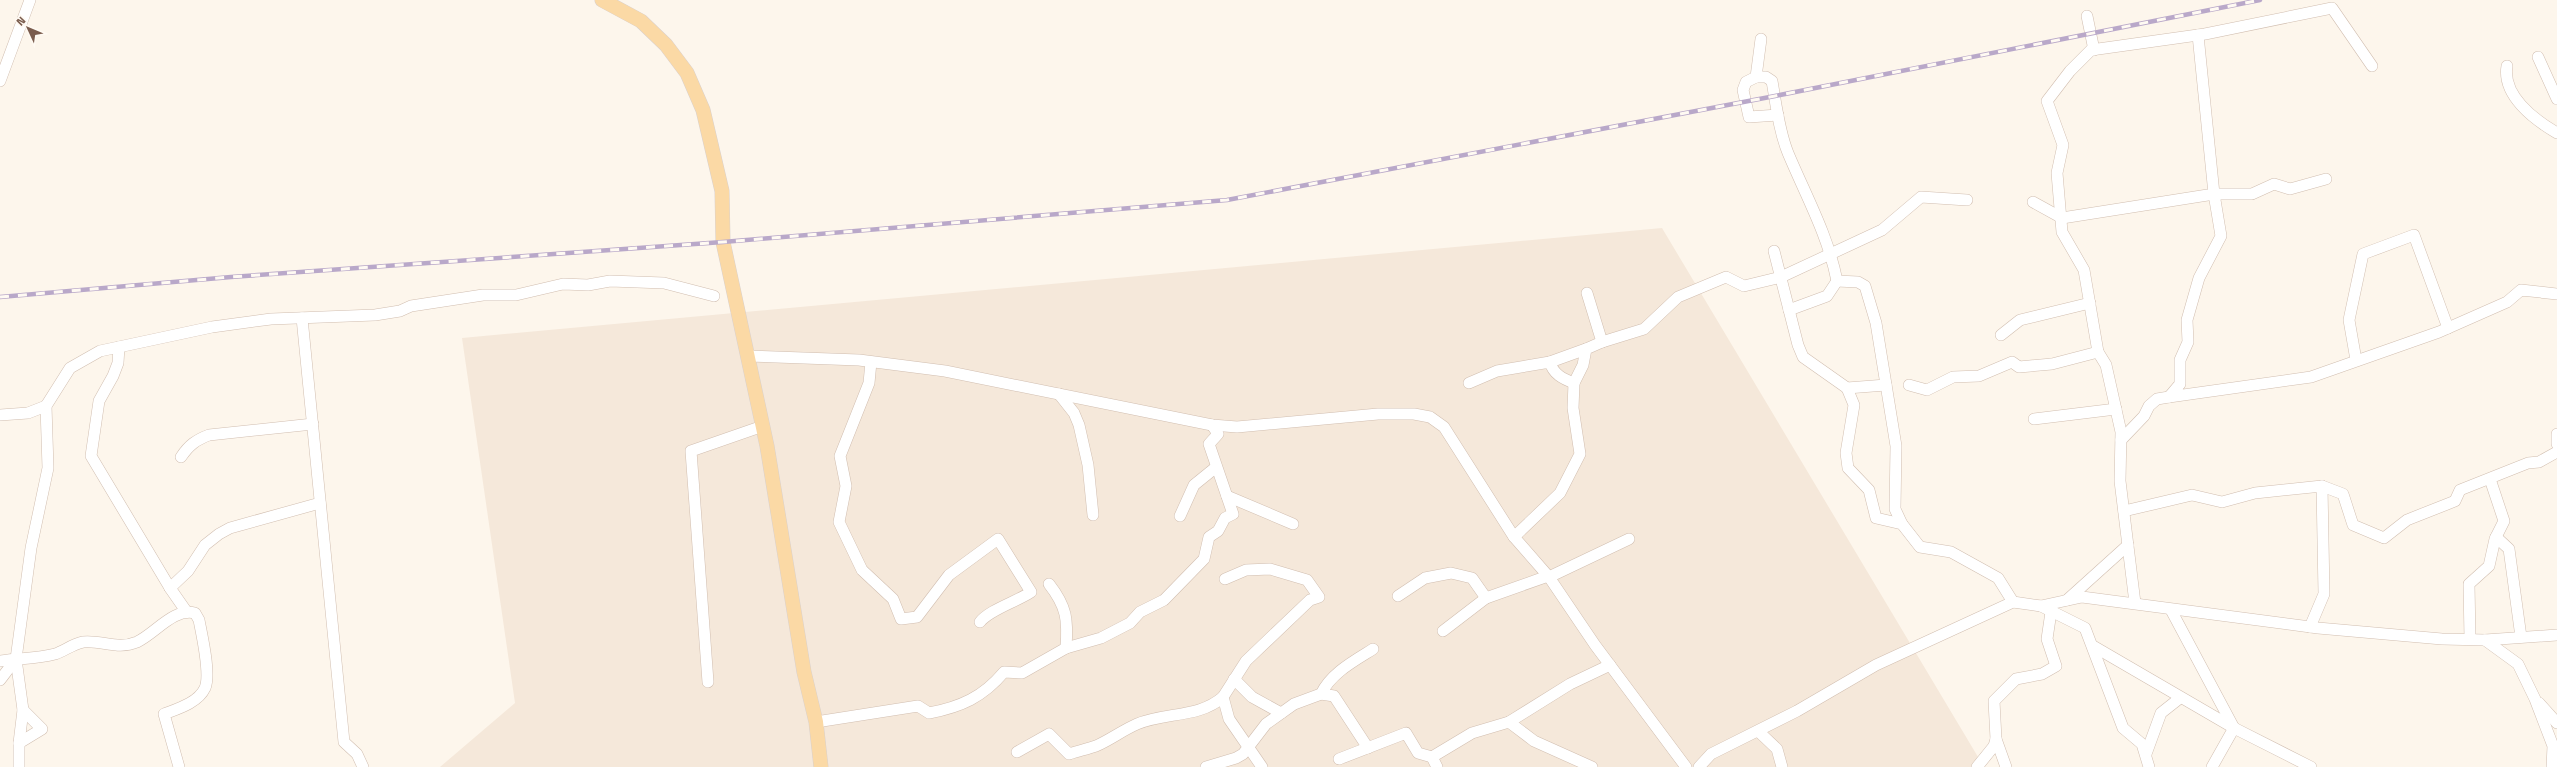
<svg xmlns="http://www.w3.org/2000/svg" width="2557" height="767" font-family="'Titillium Web',sans-serif">
<rect width="100%" height="100%" fill="#fdf6ec"/>
<!-- residential -->
<polygon fill="#f5e8da" points="1662,228 1984,767 440,767 515,703 462,338"/>
<g fill="none" stroke-linecap="round" stroke-linejoin="round">
<defs>
<g id="minor">
<polyline points="2087,16 2094,50"/>
<path d="M1761,39l-5,38h10l6,4c4,23 7,50 16,72 18,43 40,82 49,128l21,1 7,4 11,37 20,123 -1,63 7,15"/>
<polyline points="2538,57 2557,99"/>
<path d="M2507,66c-5,29 26,53 50,67"/>
<polyline points="1756,77 1746,82 1743,90 1749,117 1778,115"/>
<polyline points="0,81 30,0"/>
<polyline points="2326,179 2290,189 2274,184 2252,194 2214,194 2221,236 2199,278 2187,320 2188,342 2180,360 2180,384 2169,397 2311,377 2439,332 2507,302 2521,290 2557,294"/>
<polyline points="2033,202 2062,218 2214,194 2198,35"/>
<polyline points="1774,251 1798,345 1803,357 1847,388 1886,385"/>
<polyline points="1789,310 1827,296 1837,281"/>
<polyline points="302,318 344,742 357,754 363,767"/>
<polyline points="2001,335 2020,320 2090,303"/>
<polyline points="1602,342 1644,329 1678,297 1726,277 1744,286 1781,277 1882,230 1921,197 1967,200"/>
<polyline points="119,347 118,363 113,376 99,401 91,456 170,588"/>
<polyline points="748,356 859,360 945,371 1212,425 1237,427 1378,414 1414,414 1430,417 1444,427 1514,537 1549,577 1595,645 1686,767"/>
<polyline points="2356,360 2349,320 2363,254 2414,235 2448,328"/>
<path d="M871,362l-2,21 -29,73 6,30 -7,36 23,48 31,29 8,20 16,-2 32,-42 49,-36 33,53c-15,10 -42,18 -51,30"/>
<polyline points="1550,362 1586,349"/>
<path d="M1469,383l28,-12 53,-9c3,12 13,17 24,21"/>
<polyline points="1909,385 1927,390 1953,377 1979,376 2012,362 2019,367 2052,364 2098,352"/>
<polyline points="1847,388 1854,405 1846,453 1848,468 1869,490 1876,518 1902,524 1920,547 1951,552 1998,578 2013,602"/>
<polyline points="1059,394 1074,413 1079,425 1088,465 1093,515"/>
<polyline points="0,415 28,413 46,406"/>
<polyline points="2034,419 2116,409"/>
<polyline points="2557,434 2557,444"/>
<polyline points="2121,440 2144,416 2149,406 2157,399 2169,397"/>
<path d="M181,457c8,-12 15,-17 28,-22l104,-11"/>
<polyline points="2322,486 2343,494 2353,525 2384,538 2407,520 2455,501 2460,490 2528,463 2539,462 2557,452"/>
<polyline points="1227,496 1293,524"/>
<polyline points="2124,511 2192,495 2222,502 2255,493 2322,486 2324,594 2310,627"/>
<polyline points="1180,516 1194,485 1215,468"/>
<polyline points="1514,537 1560,493 1580,454 1573,408 1574,383 1583,365 1586,349 1602,342 1587,293"/>
<polyline points="2496,537 2509,549 2521,637"/>
<polyline points="1549,577 1629,539"/>
<path d="M1049,584c18,23 19,36 17,64"/>
<polyline points="1398,596 1425,578 1451,573 1472,578 1486,598"/>
<polyline points="2067,600 2128,545"/>
<polyline points="2135,603 2120,481 2121,432 2106,365 2098,352 2084,270 2062,232 2057,173 2063,145 2047,101 2070,71 2091,50 2205,34 2332,8 2372,66"/>
<polyline points="2041,606 2085,628 2123,728 2142,744 2149,767"/>
<polyline points="2171,610 2234,728 2212,767"/>
<polyline points="186,611 170,588 188,571 205,545 219,534 230,528 320,503"/>
<polyline points="1443,631 1486,598 1548,576"/>
<polyline points="2470,639 2469,584 2489,566 2495,539 2504,521 2490,479"/>
<polyline points="2485,640 2518,664 2535,699 2553,746 2552,767"/>
<polyline points="2093,646 2234,728 2311,767"/>
<path d="M0,661c18,-3 37,-2 55,-7 9,-3 18,-10 28,-12 19,-2 35,8 54,0 19,-9 36,-34 58,-29l4,7c3,16 12,54 6,68 -7,15 -28,21 -41,26l15,53"/>
<polyline points="1234,679 1252,697 1281,713"/>
<polyline points="0,680 16,659"/>
<polyline points="708,682 691,451 763,426"/>
<polyline points="1321,694 1334,696 1368,748"/>
<polyline points="1223,697 1246,661 1310,600 1319,597 1307,580 1270,569 1246,570 1225,579"/>
<polyline points="2539,703 2557,723"/>
<path d="M816,722l102,-16 11,7c32,-6 54,-16 75,-41l18,1 44,-25 35,-10 29,-15 10,-11 24,-12 40,-41 5,-22 9,-6 7,-13 8,-4 -24,-70 9,-10 -6,-9"/>
<polyline points="1509,722 1570,684 1610,665"/>
<polyline points="1758,731 1777,749 1782,767"/>
<polyline points="19,743 42,729 23,710"/>
<path d="M1017,752l32,-18 20,20c9,-3 18,-5 27,-8 14,-6 27,-16 41,-22 29,-12 62,-6 86,-27l6,22 33,48"/>
<polyline points="2146,754 2161,713 2180,698"/>
<polyline points="1339,759 1406,733 1418,753 1432,757"/>
<polyline points="19,767 19,743 23,710 16,659 31,548 48,468 46,406 70,368 100,351 212,327 271,319 375,315 400,311 411,306 483,295 516,295 563,284 588,285 610,281 664,283 714,296"/>
<path d="M1206,767l30,-9 7,-4 23,-30 28,-20 27,-10c10,-21 33,-33 52,-45"/>
<polyline points="1437,767 1432,757 1472,733 1509,722 1534,741 1592,767"/>
<polyline points="1699,767 1711,754 1797,711 1876,665 2013,602 2041,606 2082,597 2318,628 2442,639 2485,640 2557,635"/>
<polyline points="1977,767 1994,746 1996,739"/>
<polyline points="2006,767 1996,739 1994,701 2016,679 2042,674 2056,666 2047,639 2051,612"/>
</g>
<polyline id="major" points="602,0 641,21 666,45 687,73 703,110 722,191 723,242 767,446 804,672 816,722 821,767"/>
</defs>
<!-- minor casing -->
<use href="#minor" stroke="#d1beb0" stroke-width="12"/>
<!-- major casing -->
<use href="#major" stroke="#dad1cd" stroke-width="15"/>
<!-- minor -->
<use href="#minor" stroke="#fff" stroke-width="11"/>
<!-- major -->
<use href="#major" stroke="#fbd9a5" stroke-width="14"/>
<defs>
<polyline id="rail" points="0,297 231,277 723,242 1227,200 1775,96 2260,0"/>
</defs>
<!-- rail casing -->
<use href="#rail" stroke="#b9a8c9" stroke-width="4.5"/>
<!-- rail -->
<use href="#rail" stroke="#fffaf3" stroke-width="3" stroke-dasharray="9" stroke-linecap="butt"/>
</g>
<!-- north arrow -->
<g transform="translate(28 28) rotate(314)" stroke="#fffaf3" stroke-width="3" paint-order="stroke">
<path d="M0-3L7 15L0 10L-7 15Z" fill="#7a5c4d"/>
<text y="-6" font-size="11" font-weight="bold" text-anchor="middle" fill="#7a5c4d">N</text>
</g>
</svg>
